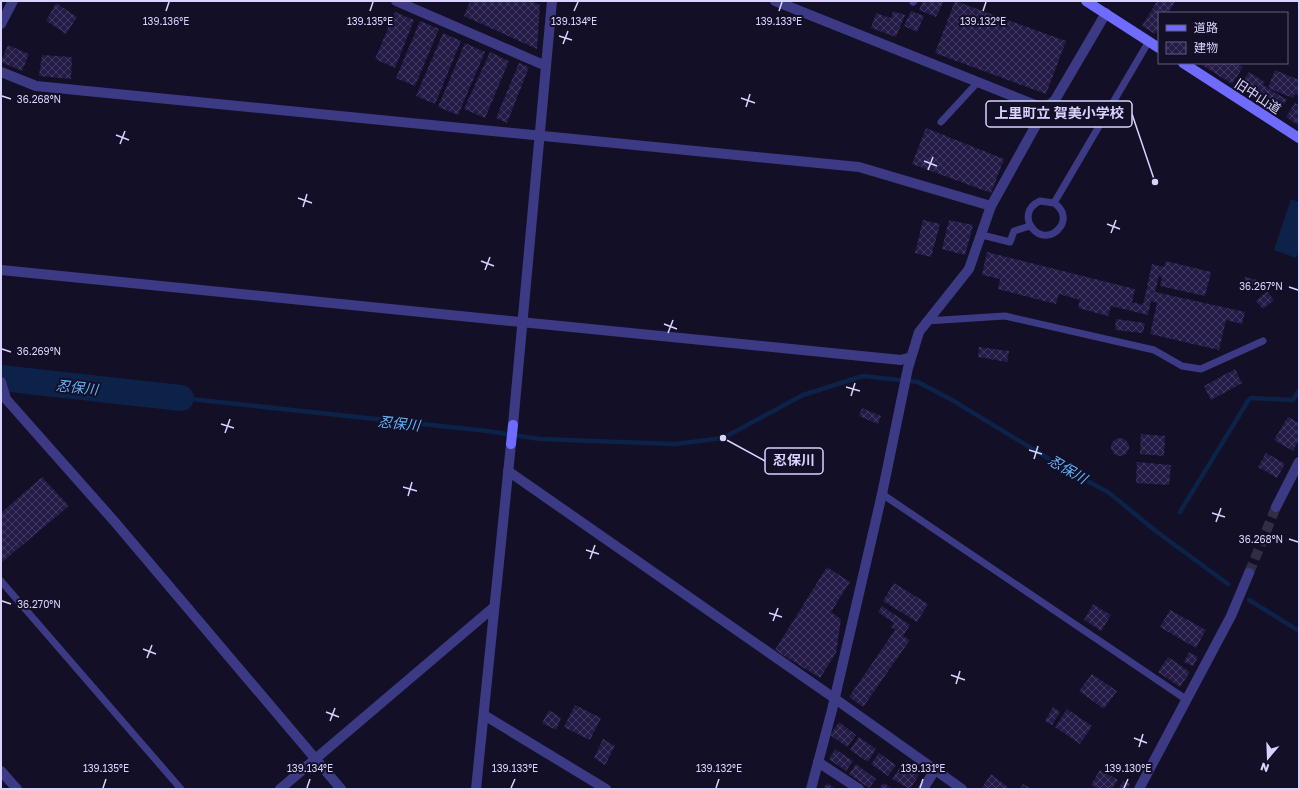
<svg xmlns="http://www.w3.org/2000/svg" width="1300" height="790" font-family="'Golos Text','Noto Sans JP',sans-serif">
<defs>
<pattern id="building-cross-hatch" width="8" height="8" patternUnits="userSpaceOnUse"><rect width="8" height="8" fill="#241b47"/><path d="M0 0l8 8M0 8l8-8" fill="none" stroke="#433b63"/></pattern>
</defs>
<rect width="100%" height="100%" fill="#130f26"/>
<!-- water -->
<polygon fill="#0c2248" points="1291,199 1299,202 1299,249 1296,258 1274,250"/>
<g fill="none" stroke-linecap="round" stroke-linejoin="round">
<!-- stream -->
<g stroke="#0c2248" stroke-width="4.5">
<polyline points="181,398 487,431 540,439 675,444 723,438 803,395 863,376 918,382 952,400 1074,474 1108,492 1157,532 1228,584"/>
<polyline points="1180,512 1248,401 1251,398 1293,400 1299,390"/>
<polyline points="1249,600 1299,631"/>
</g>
<!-- river -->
<polyline stroke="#0c2248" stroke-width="26" points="1,378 181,398"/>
</g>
<!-- building -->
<g fill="url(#building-cross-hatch)">
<polygon points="470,1 531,1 540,5 537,49 464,16"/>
<polygon points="923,1 944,1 936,17 919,10"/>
<polygon points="955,1 1066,41 1046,94 935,53"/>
<polygon points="1157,1 1176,1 1168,13 1159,13 1159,28 1155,34 1142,26"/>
<polygon points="56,3 77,17 66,34 46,21"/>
<polygon points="893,11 905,15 896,37 871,28 876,13 891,18"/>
<polygon points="911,11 924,16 917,32 904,26"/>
<polygon points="395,12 414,20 395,68 375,59"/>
<polygon points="420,21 439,29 415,86 396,78"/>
<polygon points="443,33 461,41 435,104 416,96"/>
<polygon points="465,43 485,52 458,115 438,107"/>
<polygon points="8,45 29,54 22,71 1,62"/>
<polygon points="490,52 509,61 485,118 464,109"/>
<polygon points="42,55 72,57 71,79 39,76"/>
<polygon points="519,63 529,67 507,123 496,118"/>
<polygon points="1199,63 1236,63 1243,67 1232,84"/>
<polygon points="1275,70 1299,80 1299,95 1295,94 1293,98 1268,88"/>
<polygon points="1249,72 1265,82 1263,85 1287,100 1283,105 1271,98 1267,104 1240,87"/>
<polygon points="1295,103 1299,106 1299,126 1286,117"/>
<polygon points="926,128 1004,159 991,193 912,164"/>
<polygon points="923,220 940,224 931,257 915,253"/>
<polygon points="949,220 973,225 965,255 942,249"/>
<polygon points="987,252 1135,289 1132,302 1143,305 1152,264 1164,267 1166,261 1211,272 1205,296 1160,286 1162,277 1159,276 1155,292 1245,312 1242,324 1226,320 1219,350 1150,334 1157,303 1151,301 1148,315 1111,306 1108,316 1078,308 1080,300 1059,294 1056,304 998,289 1000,279 982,275"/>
<polygon points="1245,277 1257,280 1254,289 1243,287"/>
<polygon points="1267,291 1274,300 1263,309 1256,301"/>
<polygon points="1116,319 1145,323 1143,333 1115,330"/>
<polygon points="979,347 1009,351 1007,362 978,357"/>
<polygon points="1235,369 1242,383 1211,400 1204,386"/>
<polygon points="862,408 881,416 878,424 859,416"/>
<polygon points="1288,417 1299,423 1299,440 1293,451 1274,440"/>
<polygon points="1141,434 1165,436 1164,456 1140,454"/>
<circle cx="1120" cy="447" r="9"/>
<polygon points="1266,453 1285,464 1277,478 1258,467"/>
<polygon points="1137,462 1171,465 1169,485 1136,483"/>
<polygon points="42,477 69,506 1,563 1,513"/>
<polygon points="827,567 850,582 831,612 841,619 836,653 820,678 775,650"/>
<polygon points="894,583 928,604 917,622 883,601"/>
<polygon points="1093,604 1111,615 1101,631 1084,620"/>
<polygon points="882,606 910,625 903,636 910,640 863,707 849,697 895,630 891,627 894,623 878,612"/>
<polygon points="1170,610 1206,630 1196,648 1160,627"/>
<polygon points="1189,652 1198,657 1193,666 1184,662"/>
<polygon points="1168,657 1190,672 1180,687 1158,672"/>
<polygon points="1092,674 1117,691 1104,709 1079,691"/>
<polygon points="575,705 601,718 590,740 564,727"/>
<polygon points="1053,707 1060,712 1052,725 1045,721"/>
<polygon points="1067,709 1092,726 1080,744 1055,727"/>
<polygon points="549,710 561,718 556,730 542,723"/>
<polygon points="839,722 856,735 847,747 830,735"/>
<polygon points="859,737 876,749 868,762 850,750"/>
<polygon points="603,739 615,746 605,765 594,758"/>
<polygon points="835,749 853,761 846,771 829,759"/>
<polygon points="879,753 896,765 888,776 871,764"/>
<polygon points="856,764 876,779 869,788 849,774"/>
<polygon points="902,764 919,775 910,789 892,779"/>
<polygon points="1100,770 1118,780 1112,789 1099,789 1091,785"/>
<polygon points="991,774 1008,787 1007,789 982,788"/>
<polygon points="1123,781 1130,784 1128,789 1119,788"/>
<polygon points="827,783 836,789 823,789"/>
<polygon points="883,783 893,789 879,789"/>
<polygon points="1023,784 1031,789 1020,789"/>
</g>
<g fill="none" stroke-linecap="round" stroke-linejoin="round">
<!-- street-tunnel -->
<polyline stroke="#312d47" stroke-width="10" stroke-dasharray="10 5" stroke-linecap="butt" points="1249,573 1276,507"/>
<!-- lane -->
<g stroke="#3d3a85" stroke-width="7">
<polyline points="913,2 914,1"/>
<polyline points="941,122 977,83"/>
<path d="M1054,203l-14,-2c-29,13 2,52 21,25 5,-9 1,-18 -7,-23l95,-162"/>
<polyline points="982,235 1010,242 1014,231 1030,226"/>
<polyline points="926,321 1005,316 1154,350 1182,366 1201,369 1263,341"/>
<polyline points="882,494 1187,700"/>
<polyline points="1,581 181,789"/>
</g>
<!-- street -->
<g stroke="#3d3a85" stroke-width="10">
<polyline points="396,1 546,66"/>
<polyline points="775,1 1045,109"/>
<polyline points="1,24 13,1"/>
<polyline points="1,72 36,86 859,167 991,206"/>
<polyline points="1,270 901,360 911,357"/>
<polyline points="1,382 6,399 114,521 341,789"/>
<polyline points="513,425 552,1"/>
<polyline points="508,471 834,698 962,789"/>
<polyline points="1276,507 1299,462"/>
<polyline points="484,715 606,789"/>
<polyline points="818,762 859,789"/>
<polyline points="1,771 17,789"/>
<polyline points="280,789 494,607"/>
<polyline points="476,789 511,444"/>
<polyline points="811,789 832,710 882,494 908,368 919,332 969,269 991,206 1045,109 1055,100 1106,13"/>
<polyline points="923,789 935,770"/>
<polyline points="1139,789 1231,616 1249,573"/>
</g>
<!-- secondary -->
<g stroke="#6f6bff" stroke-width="10">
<polyline points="1086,1 1159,48"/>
<polyline points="1183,63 1299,138"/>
<polyline points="511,444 513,425"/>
</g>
</g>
<!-- ticks -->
<path fill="none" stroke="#d9d4ff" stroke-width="1.5" d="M166,11l3,-9M370,11l3,-9M574,11l4,-9M779,11l3,-9M983,11l3,-9M559,36l13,4M563,44l5,-13M2,96l9,3M741,98l14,5M746,107l4,-13M116,135l13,5M120,144l5,-13M924,161l13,5M928,170l5,-13M298,198l14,5M303,207l4,-13M1107,224l13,5M1111,233l5,-13M481,261l13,5M485,270l5,-13M1289,287l9,3M664,324l13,5M668,333l5,-13M2,349l9,3M846,387l14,4M851,396l4,-13M221,424l13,4M225,433l5,-14M1029,450l13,4M1034,459l4,-13M403,487l14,4M408,496l4,-14M1212,513l13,4M1216,522l5,-14M1289,539l9,3M586,550l13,4M590,559l5,-14M2,601l9,3M769,613l13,4M773,621l5,-13M143,649l13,5M147,658l5,-13M951,675l14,5M956,684l4,-13M326,712l13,5M330,721l5,-13M1134,738l13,5M1139,747l4,-13M103,788l3,-9M307,788l3,-9M511,788l4,-9M716,788l3,-9M920,788l3,-9M1124,788l4,-9"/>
<g text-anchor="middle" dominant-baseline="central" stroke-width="4" stroke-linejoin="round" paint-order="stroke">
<!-- street labels -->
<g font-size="13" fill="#d9d4ff" stroke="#130f26">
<text transform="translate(1258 96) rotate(33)">旧中山道</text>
</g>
<!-- water labels -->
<g font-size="14" font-style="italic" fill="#62b6ff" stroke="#130f26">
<text transform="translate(77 387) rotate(6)">忍保川</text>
<text transform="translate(399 423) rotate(6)">忍保川</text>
<text transform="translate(1068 469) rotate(30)">忍保川</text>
</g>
</g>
<g font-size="10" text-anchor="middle" fill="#d9d4ff" stroke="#130f26" stroke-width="4" stroke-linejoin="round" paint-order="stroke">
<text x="370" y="25">139.135°E</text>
<text x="574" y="25">139.134°E</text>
<text x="779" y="25">139.133°E</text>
<text x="983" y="25">139.132°E</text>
<text x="166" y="25">139.136°E</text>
<text x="39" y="103">36.268°N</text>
<text x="1261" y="290">36.267°N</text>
<text x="39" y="355">36.269°N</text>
<text x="1261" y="543">36.268°N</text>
<text x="39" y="608">36.270°N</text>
<text x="106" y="772">139.135°E</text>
<text x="310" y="772">139.134°E</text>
<text x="515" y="772">139.133°E</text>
<text x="719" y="772">139.132°E</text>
<text x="923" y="772">139.131°E</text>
<text x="1128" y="772">139.130°E</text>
</g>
<!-- callouts -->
<path fill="none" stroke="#d9d4ff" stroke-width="1.5" d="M1155 182L1132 114M723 438L765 461"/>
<g fill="#d9d4ff" stroke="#130f26" stroke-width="1.5">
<circle cx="1155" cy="182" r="4"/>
<circle cx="723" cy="438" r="4"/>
</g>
<g fill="#130f26" stroke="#d9d4ff" stroke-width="1.5">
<rect x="986" y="101" width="146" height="26" rx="4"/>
<rect x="765" y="448" width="58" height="26" rx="4"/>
</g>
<g font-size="14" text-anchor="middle" font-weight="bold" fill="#d9d4ff">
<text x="1059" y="118">上里町立 賀美小学校</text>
<text x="794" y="465">忍保川</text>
</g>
<!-- border -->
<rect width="1300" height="790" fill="none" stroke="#d9d4ff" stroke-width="4"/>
<!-- legend -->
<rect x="1158" y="12" width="130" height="52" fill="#130f26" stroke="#625e7d"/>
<rect x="1166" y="25" width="20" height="6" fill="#6f6bff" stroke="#625e7d"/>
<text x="1194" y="32" font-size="12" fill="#d9d4ff">道路</text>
<rect x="1166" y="42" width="20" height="12" fill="url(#building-cross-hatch)" stroke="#625e7d"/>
<text x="1194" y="52" font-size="12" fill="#d9d4ff">建物</text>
<!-- north arrow -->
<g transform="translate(1268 758) rotate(199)" stroke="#130f26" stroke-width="3" paint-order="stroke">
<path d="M0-3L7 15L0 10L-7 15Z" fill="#d9d4ff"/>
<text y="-6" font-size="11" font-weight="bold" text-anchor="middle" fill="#d9d4ff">N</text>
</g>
</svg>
